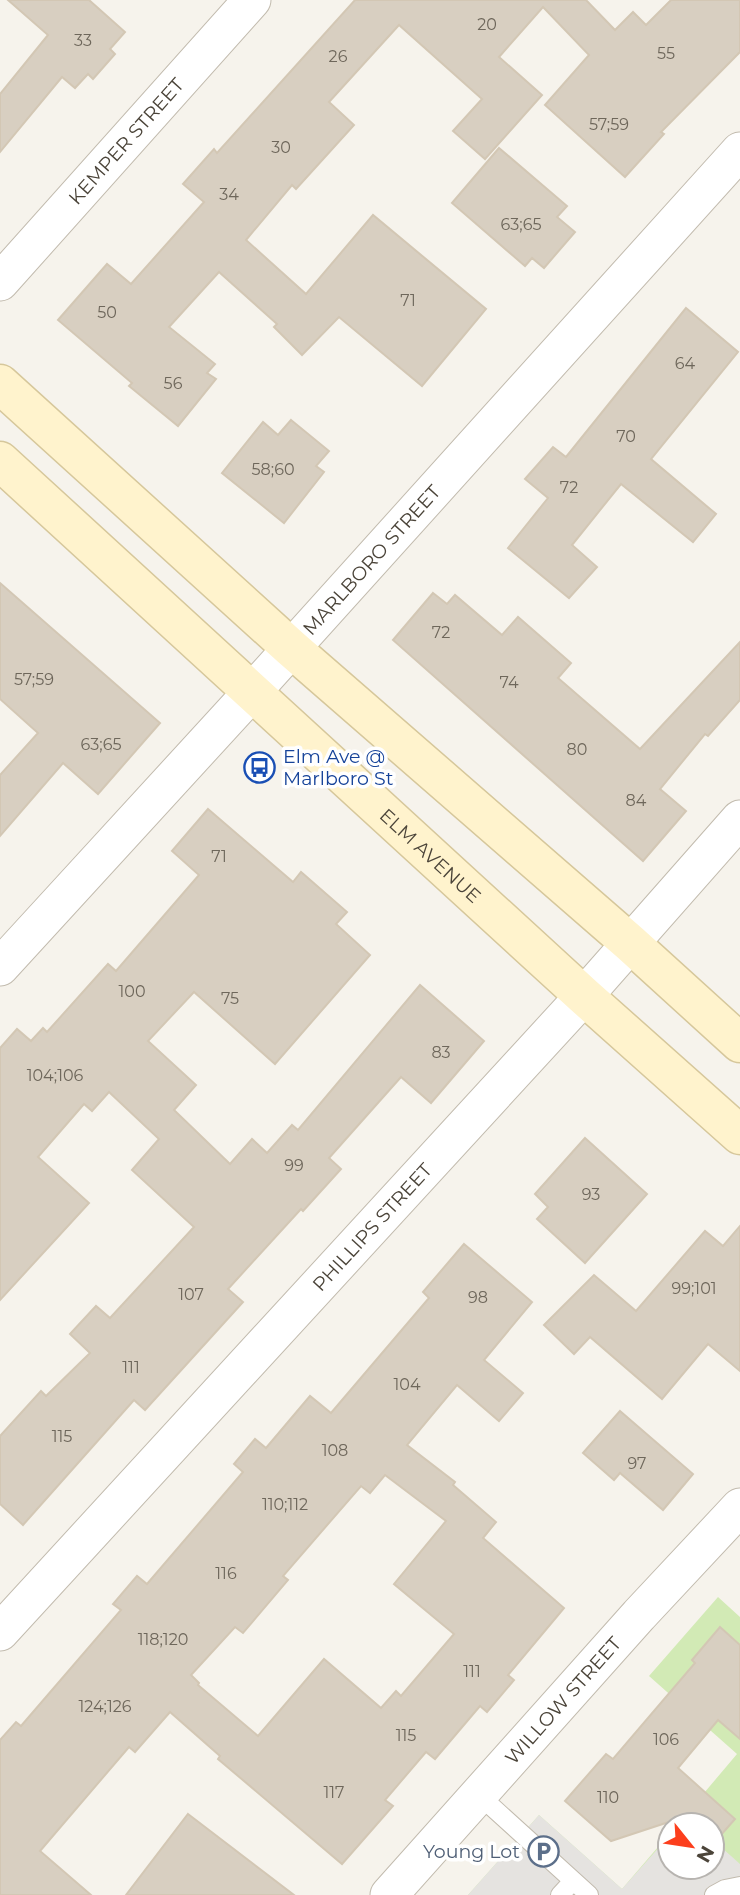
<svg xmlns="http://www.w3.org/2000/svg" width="740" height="1895" font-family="Montserrat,sans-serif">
<rect width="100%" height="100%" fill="#f6f3ec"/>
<!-- green -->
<polygon fill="#d2eab5" points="718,1597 740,1617 740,1895 468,1895 539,1815 622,1889 670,1833 670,1867 712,1867 712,1825 677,1825 737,1754 649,1676"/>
<!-- parking -->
<polygon fill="#e5e3e0" points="539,1815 622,1889 670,1835 670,1867 712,1867 712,1839 740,1864 740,1895 468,1895"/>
<!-- building -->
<g fill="#d8cfc1" stroke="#d3c7b4" stroke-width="2" fill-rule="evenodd">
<polygon points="8,0 89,0 125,32 110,49 115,54 93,79 88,74 75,88 62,77 0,152 0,94 48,35"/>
<polygon points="355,0 586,0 615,30 633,12 646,25 671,0 740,0 740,52 661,132 664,134 625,177 545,105 589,55 543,7 499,57 542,95 485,159 453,131 482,99 399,25 329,102 354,125 296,189 292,185 246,240 306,294 373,215 486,309 422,386 339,317 302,355 274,327 277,324 219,272 169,327 215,364 207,373 216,379 178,426 129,386 132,383 58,320 107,264 131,284 204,202 183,184 214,149 217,153"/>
<polygon points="499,148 567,206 557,217 575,232 544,268 532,258 525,266 452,203"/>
<polygon points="686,308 738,352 651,459 716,514 693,542 621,484 572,545 597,567 569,598 508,548 548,498 525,479 553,447 566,457"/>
<polygon points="291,420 329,451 316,466 324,472 284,523 222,473 263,422 278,435"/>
<polygon points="0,583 160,723 98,794 63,763 0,836 0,775 38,733 0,699"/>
<polygon points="433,593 447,604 455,595 502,635 518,617 571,663 558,678 640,749 740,642 740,700 708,736 705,734 660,789 686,811 643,861 393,640"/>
<polygon points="208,809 293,882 301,872 347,912 336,924 370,955 275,1064 194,992 148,1041 196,1085 174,1110 230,1164 252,1139 267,1153 292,1125 298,1130 420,985 484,1041 431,1103 401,1077 329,1158 341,1169 303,1211 301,1209 228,1289 243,1302 145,1410 134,1400 23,1525 0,1504 0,1436 41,1391 46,1396 90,1353 70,1334 96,1306 110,1318 194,1227 132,1170 159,1139 109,1092 92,1111 84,1104 38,1157 89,1203 0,1300 0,1048 17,1029 31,1041 43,1028 47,1032 108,964 116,971 199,875 172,851"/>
<polygon points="585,1138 647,1194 585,1263 537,1219 548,1207 535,1194"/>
<polygon points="740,1226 740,1371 708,1344 662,1399 590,1337 574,1354 544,1325 594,1275 636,1311 705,1231 723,1246"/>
<path d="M464,1244l68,58 -48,58 39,33 -24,28 -42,-36 -50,60 48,37 -2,3 43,37 -13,16 81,70 -56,67 6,5 -27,32 -7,-6 -45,53 -9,-7 -41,48 8,6 -51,58 -124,-105 2,-3 -50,-44 -35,40 -6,-5 -89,104 51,44h-91v-155l16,-18 5,4 100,-116 -8,-6 24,-28 10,8 96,-112 -9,-8 21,-25 11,9 44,-52 21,17 98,-115 -6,-6zM385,1475l61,46 -52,63 60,50 -53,62 -5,-5 -15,17 -57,-49 -66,77 -60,-51 1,-2 -8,-8 44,-48 8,6 45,-53 -5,-4 78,-90 9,7z"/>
<polygon points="620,1411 693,1474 663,1510 620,1473 614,1480 583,1453"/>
<polygon points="720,1627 740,1645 740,1739 718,1720 678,1768 735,1819 713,1844 712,1825 695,1825 687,1816 611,1841 565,1801 606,1754 613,1759 695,1663 692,1660"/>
<polygon points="188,1814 294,1895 126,1895"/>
</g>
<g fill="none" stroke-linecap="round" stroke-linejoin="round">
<defs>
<g id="lane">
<polyline points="479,1795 589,1895"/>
<polyline points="560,1895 573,1881"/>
<polyline points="714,1895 725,1889 740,1886"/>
</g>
<g id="street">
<path id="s1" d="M0,282l252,-282"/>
<path id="s2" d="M0,967l252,-275 488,-541"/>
<path id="s3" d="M0,1632l584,-636 156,-177"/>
<path id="s4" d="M389,1895l250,-280 101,-108"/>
</g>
<g id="secondary">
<polyline points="0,384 291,648 630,943 740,1043"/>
<path id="s5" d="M0,461l584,535 156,139"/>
</g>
</defs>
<!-- lane casing -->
<use href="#lane" stroke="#c2bbae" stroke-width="20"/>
<!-- street casing -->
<use href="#street" stroke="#c2bbae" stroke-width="39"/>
<!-- secondary casing -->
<use href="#secondary" stroke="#d6c79b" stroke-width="41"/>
<!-- lane -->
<use href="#lane" stroke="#fff" stroke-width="18"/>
<!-- street -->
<use href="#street" stroke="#fff" stroke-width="37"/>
<!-- secondary -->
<use href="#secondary" stroke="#fff3cd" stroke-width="38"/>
</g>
<!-- icons -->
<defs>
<symbol id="bus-ring" viewBox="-11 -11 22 22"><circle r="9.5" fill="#fff" stroke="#1a4fb4" stroke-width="1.5"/><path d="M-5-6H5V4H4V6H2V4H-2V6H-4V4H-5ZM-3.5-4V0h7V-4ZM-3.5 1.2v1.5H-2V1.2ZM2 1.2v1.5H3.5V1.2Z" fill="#1a4fb4"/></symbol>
<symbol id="parking-ring" viewBox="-11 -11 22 22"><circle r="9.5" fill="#fff" stroke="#5c6f8a" stroke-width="1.5"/><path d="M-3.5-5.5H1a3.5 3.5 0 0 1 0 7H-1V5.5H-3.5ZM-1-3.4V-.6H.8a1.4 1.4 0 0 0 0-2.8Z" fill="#5c6f8a"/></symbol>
</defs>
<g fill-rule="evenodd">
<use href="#bus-ring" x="242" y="750" width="35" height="35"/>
<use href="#parking-ring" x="526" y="1834" width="35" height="35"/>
</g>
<g text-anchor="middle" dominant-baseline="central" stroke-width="7" stroke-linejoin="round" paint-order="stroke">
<!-- number labels -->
<g font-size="16" fill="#6e675b">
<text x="487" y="24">20</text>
<text x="83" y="40">33</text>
<text x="666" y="53">55</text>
<text x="338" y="56">26</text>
<text x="609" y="124">57;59</text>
<text x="281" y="147">30</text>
<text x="229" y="194">34</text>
<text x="521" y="224">63;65</text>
<text x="408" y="300">71</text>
<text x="107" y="312">50</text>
<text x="685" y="363">64</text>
<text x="173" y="383">56</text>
<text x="626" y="436">70</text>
<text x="273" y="469">58;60</text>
<text x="569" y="487">72</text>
<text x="441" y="632">72</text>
<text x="34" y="679">57;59</text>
<text x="509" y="682">74</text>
<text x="101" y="744">63;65</text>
<text x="577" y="749">80</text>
<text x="636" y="800">84</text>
<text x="219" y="856">71</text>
<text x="132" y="991">100</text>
<text x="230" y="998">75</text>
<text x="441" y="1052">83</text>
<text x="55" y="1075">104;106</text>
<text x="294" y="1165">99</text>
<text x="591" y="1194">93</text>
<text x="694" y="1288">99;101</text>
<text x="191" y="1294">107</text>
<text x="478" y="1297">98</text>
<text x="131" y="1367">111</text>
<text x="407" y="1384">104</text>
<text x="62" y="1436">115</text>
<text x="335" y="1450">108</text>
<text x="637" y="1463">97</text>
<text x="285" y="1504">110;112</text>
<text x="226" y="1573">116</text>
<text x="163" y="1639">118;120</text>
<text x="472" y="1671">111</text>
<text x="105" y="1706">124;126</text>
<text x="406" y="1735">115</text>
<text x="666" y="1739">106</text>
<text x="334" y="1792">117</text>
<text x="608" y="1797">110</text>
</g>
<!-- street labels -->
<g font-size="19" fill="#4b4439" stroke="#fff">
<text stroke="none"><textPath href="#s1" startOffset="189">KEMPER STREET</textPath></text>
<text stroke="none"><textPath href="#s2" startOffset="551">MARLBORO STREET</textPath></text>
<text stroke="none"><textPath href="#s5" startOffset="584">ELM AVENUE</textPath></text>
<text stroke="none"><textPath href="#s3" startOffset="550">PHILLIPS STREET</textPath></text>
<text stroke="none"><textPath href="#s4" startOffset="261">WILLOW STREET</textPath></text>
</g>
<!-- transit labels -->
<g font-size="19" fill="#164399" stroke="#fff" text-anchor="start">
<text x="283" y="756">Elm Ave @<tspan x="283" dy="22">Marlboro St</tspan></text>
</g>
<!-- service labels -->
<g font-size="19" fill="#4e5e75" stroke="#fff" text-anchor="end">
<text x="520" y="1851">Young Lot</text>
</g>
</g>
<!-- north arrow -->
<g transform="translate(691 1846) rotate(120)"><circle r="33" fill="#ffffff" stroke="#b7b4b0" stroke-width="2"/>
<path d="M0-5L12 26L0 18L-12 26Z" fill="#fc3f1d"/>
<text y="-10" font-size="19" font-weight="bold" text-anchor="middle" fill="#4b4439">N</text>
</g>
</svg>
